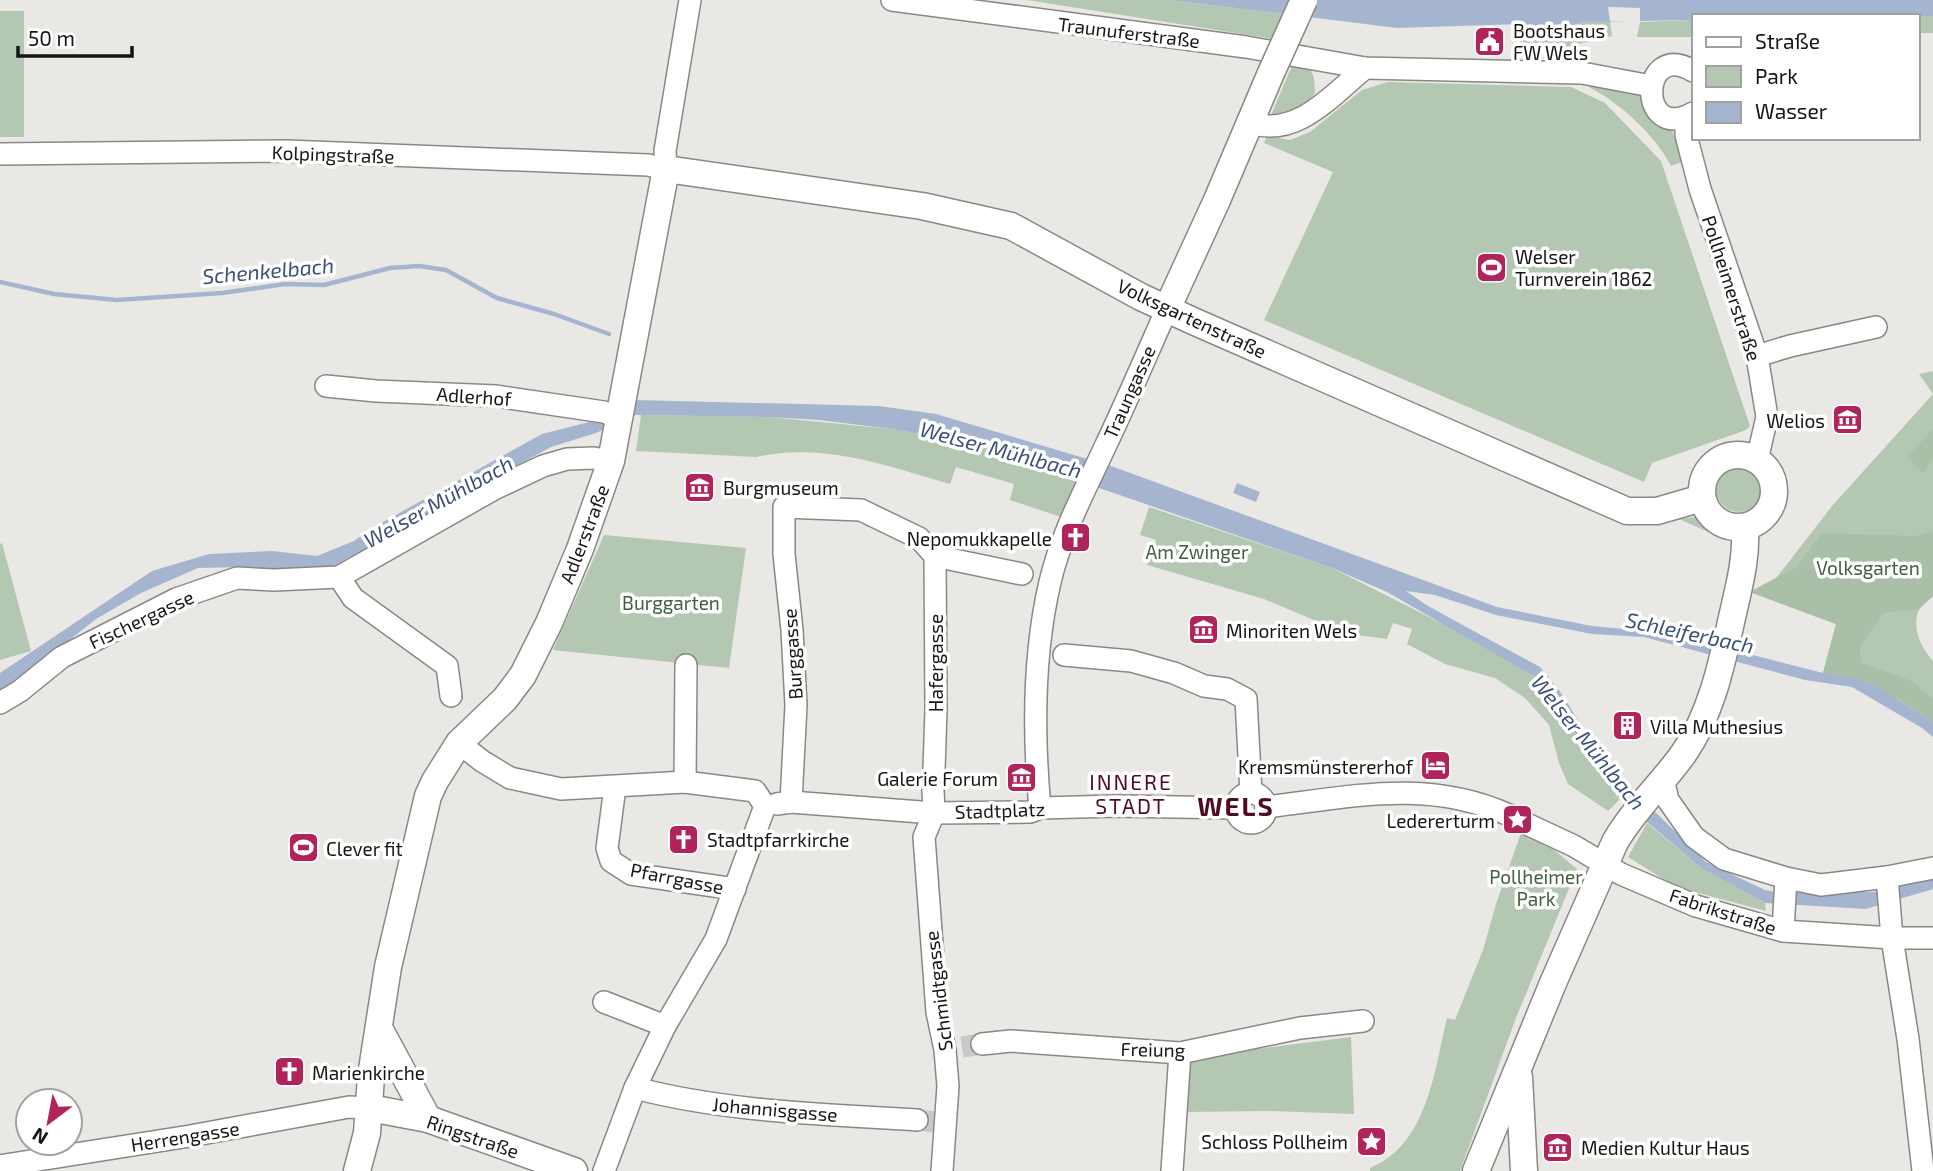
<svg xmlns="http://www.w3.org/2000/svg" width="1933" height="1171" font-family="'Exo 2',sans-serif">
<rect width="100%" height="100%" fill="#eae8e5"/>
<!-- green -->
<g fill="#b4c7b2">
<polygon points="1027,0 1171,0 1284,14 1273,39"/>
<rect x="0" y="11" width="24" height="126"/>
<rect x="1917" y="16" width="16" height="17"/>
<polygon points="1693,20 1693,37 1637,37 1640,22"/>
<polygon points="1610,21 1612,36 1557,49 1520,43 1521,24 1563,27 1585,22"/>
<polygon points="1294,61 1310,68 1314,78 1315,93 1303,108 1287,119 1271,115"/>
<path d="M1592,80l38,6 11,9 11,20 19,11 11,36 -11,4c-16,-31 -51,-63 -82,-79z"/>
<polygon points="1388,82 1571,87 1605,103 1661,161 1750,426 1746,430 1652,463 1644,482 1264,320 1333,172 1264,143 1267,136 1290,140 1310,132 1362,90"/>
<path d="M1933,371v225c-4,4 -10,8 -13,12 -10,17 1,40 13,53v61c-41,-27 -60,-42 -110,-49l13,-49 -86,-32 27,-15 55,-71 101,-112 -14,-20z"/>
<path d="M641,415l128,2 123,12 76,14 108,36 -15,38 -51,-17 4,-16 -58,-17 -6,17c-65,-19 -126,-42 -194,-27l-120,-6z"/>
<circle cx="1739" cy="489" r="23"/>
<polygon points="1149,507 1332,568 1451,628 1537,678 1620,799 1608,811 1568,784 1559,763 1549,725 1525,698 1495,678 1445,664 1407,644 1412,629 1393,623 1387,639 1357,635 1328,626 1264,599 1147,565 1156,540 1140,535"/>
<path d="M1694,517c12,5 25,12 32,23l-47,-21z"/>
<polygon points="604,535 746,548 729,668 553,650"/>
<polygon points="2,543 31,651 0,660 0,544"/>
<polygon points="1647,823 1701,868 1765,903 1766,911 1676,887 1628,857"/>
<path d="M1521,833l32,16 24,20 -61,149 -56,153h-90v-3c58,-24 64,-97 77,-150l8,2 28,-70 13,-46z"/>
<polygon points="1351,1037 1354,1114 1268,1111 1186,1112 1187,1058"/>
</g>
<!-- forest -->
<g fill="#a9bfa8">
<polygon points="1933,429 1933,459 1923,473 1907,457"/>
<path d="M1933,531v65l-14,13 -36,4 -23,34 1,16 51,18 21,18v23c-41,-27 -60,-42 -110,-49l13,-49 -86,-32 47,-25 24,-34 95,3z"/>
</g>
<!-- water -->
<g fill="#a6b5cf">
<polygon points="1171,0 1933,0 1933,16 1693,16 1693,20 1585,22 1563,27 1521,24 1397,28"/>
<polygon points="636,400 879,406 936,414 1111,466 1497,607 1592,626 1668,633 1823,673 1852,677 1880,688 1933,722 1933,737 1922,728 1852,687 1805,680 1644,637 1592,634 1496,615 1435,595 1406,591 1428,606 1540,667 1559,690 1596,748 1627,784 1706,862 1765,890 1780,893 1874,892 1905,885 1933,873 1933,889 1866,909 1765,903 1701,868 1620,799 1537,678 1387,592 1332,568 968,443 892,429 819,420 769,417 636,415 596,433 551,447 328,569 298,573 243,567 198,568 141,593 96,619 5,691 0,698 0,673 152,571 209,554 272,551 317,556 354,541 374,527 542,434 597,420"/>
<polygon points="1237,483 1260,492 1256,502 1233,493"/>
</g>
<!-- pier -->
<polygon fill="#eae8e5" points="1608,7 1640,8 1640,22 1610,21"/>
<g fill="none" stroke-linecap="round" stroke-linejoin="round">
<!-- stream -->
<polyline stroke="#a6b5cf" stroke-width="4.5" points="0,282 54,294 117,300 222,293 285,284 324,285 390,268 419,266 446,270 497,298 554,314 609,334"/>
<!-- minor-tunnel -->
<g stroke="#cac8c6" stroke-width="21" stroke-dasharray="21 10" stroke-linecap="butt">
<polyline points="962,1047 982,1044"/>
<polyline points="917,1120 935,1122"/>
</g>
<defs>
<g id="minor">
<polyline points="892,0 1246,47 1365,68 1582,73 1651,86"/>
<path d="M1693,71c-54,-32 -56,73 0,42"/>
<polyline points="1686,117 1686,135 1700,189 1757,356 1767,417 1757,460"/>
<path d="M1251,123c46,15 81,-28 114,-55"/>
<polyline points="0,154 287,151 648,165 666,169 665,151 690,0"/>
<polyline points="1757,356 1790,346 1876,327"/>
<polyline points="326,386 376,391 496,396 604,412 620,419"/>
<polyline points="339,577 353,598 447,666 451,696"/>
<polyline points="1064,655 1131,661 1174,673 1204,686 1227,689 1246,699 1251,793"/>
<polyline points="0,703 20,691 62,657 176,599 237,578 274,580 339,577 494,489 543,466 567,459 594,458 611,461"/>
<polyline points="459,743 482,761 510,778 561,789 685,782 755,791 765,806 716,939 665,1026 635,1088 604,1171"/>
<polyline points="934,769 936,710 935,556"/>
<polyline points="1663,779 1668,800 1694,837 1724,859 1786,878 1821,885 1887,877 1933,868"/>
<polyline points="685,782 686,665"/>
<polyline points="615,787 607,848 611,861 631,874 735,889"/>
<polyline points="933,790 934,813 924,837 937,1012 945,1050 948,1086 942,1171"/>
<circle cx="1251" cy="808" r="15"/>
<polyline points="791,802 796,705 792,630 784,554 784,507 861,510 919,538 935,556 1022,574"/>
<polyline points="777,804 791,802 934,813 1030,812 1040,808 1117,806 1236,808"/>
<path d="M1266,807c86,-10 161,-29 243,8"/>
<path d="M1040,808c-7,-75 -7,-153 10,-226 11,-47 34,-90 54,-133 22,-46 42,-93 63,-140"/>
<polyline points="1527,824 1574,846 1621,874 1696,906 1783,931 1892,938 1933,938"/>
<polyline points="1887,877 1892,938 1908,1039 1923,1171"/>
<polyline points="1783,931 1786,878"/>
<polyline points="604,1002 665,1026"/>
<polyline points="982,1044 1011,1041 1180,1053 1300,1028 1363,1021"/>
<path d="M635,1088c92,24 188,26 282,32"/>
<polyline points="0,1166 190,1136 349,1107 370,1108"/>
<polyline points="1172,1171 1180,1053"/>
</g>
<g id="major">
<polyline points="1167,309 1217,200 1271,73"/>
<circle cx="1738" cy="491" r="36"/>
<polyline points="379,1028 428,1119"/>
<polyline points="1519,1077 1524,1171"/>
<polyline points="370,1108 428,1119 574,1171"/>
<polyline points="357,1171 367,1133 371,1076 388,967 428,796 435,781 459,743 505,699 523,675 549,623 580,549 611,461 666,169 922,206 1011,226 1141,297 1193,321 1627,511 1657,511 1702,498"/>
<path d="M1476,1171l77,-188 62,-141c19,-33 47,-58 69,-89 27,-39 37,-86 47,-131 7,-32 16,-62 14,-95"/>
</g>
</defs>
<!-- minor casing -->
<use href="#minor" stroke="#8a8885" stroke-width="24"/>
<!-- major casing -->
<use href="#major" stroke="#8a8885" stroke-width="29"/>
<!-- minor -->
<use href="#minor" stroke="#fff" stroke-width="21"/>
<!-- major -->
<use href="#major" stroke="#fff" stroke-width="26"/>
<defs>
<polyline id="major-bridge" points="1271,73 1304,0"/>
</defs>
<!-- major-bridge casing -->
<use href="#major-bridge" stroke="#8a8885" stroke-width="29" stroke-linecap="butt"/>
<!-- major-bridge -->
<use href="#major-bridge" stroke="#fff" stroke-width="26"/>
</g>
<!-- icons -->
<defs>
<symbol id="civic-square" viewBox="-11 -11 22 22"><rect x="-9" y="-9" width="18" height="18" rx="4" fill="#b1245b" stroke="#fff"/><path d="M-.6-6.5H3V-4.5H.6V-3L4-1V1h2V6H-6V1h2V-1L-.6-3ZM-1.2 2.5V6h2.4V2.5Z" fill="#fff"/></symbol>
<symbol id="stadium-square" viewBox="-11 -11 22 22"><rect x="-9" y="-9" width="18" height="18" rx="4" fill="#b1245b" stroke="#fff"/><path d="M0-5a6.5 5 0 1 0 0 10a6.5 5 0 1 0 0-10ZM-3.5-1.8h7v3.6h-7Z" fill="#fff"/></symbol>
<symbol id="museum-square" viewBox="-11 -11 22 22"><rect x="-9" y="-9" width="18" height="18" rx="4" fill="#b1245b" stroke="#fff"/><path d="M0-6L6-3V-2H-6V-3ZM-5-1h2V3h-2ZM-1-1h2V3h-2ZM3-1h2V3H3ZM-6 4H6V6H-6Z" fill="#fff"/></symbol>
<symbol id="church-square" viewBox="-11 -11 22 22"><rect x="-9" y="-9" width="18" height="18" rx="4" fill="#b1245b" stroke="#fff"/><path d="M-1.2-6h2.4v3.5h3.3v2.4h-3.3V6h-2.4V-.1h-3.3v-2.4h3.3Z" fill="#fff"/></symbol>
<symbol id="building-square" viewBox="-11 -11 22 22"><rect x="-9" y="-9" width="18" height="18" rx="4" fill="#b1245b" stroke="#fff"/><path d="M-4-6H4V6H1V3H-1V6H-4ZM-2.5-4.3h1.7v1.8h-1.7ZM.8-4.3h1.7v1.8H.8ZM-2.5-1h1.7V.8h-1.7ZM.8-1h1.7V.8H.8Z" fill="#fff"/></symbol>
<symbol id="hotel-square" viewBox="-11 -11 22 22"><rect x="-9" y="-9" width="18" height="18" rx="4" fill="#b1245b" stroke="#fff"/><path d="M-6-4.5h1.5V1H6V5H4.5V3h-9V5H-6ZM-4 0a1.8 1.8 0 1 1 3.6 0ZM.5 0V-2.5h3Q6-2.5 6 0Z" fill="#fff"/></symbol>
<symbol id="sight-square" viewBox="-11 -11 22 22"><rect x="-9" y="-9" width="18" height="18" rx="4" fill="#b1245b" stroke="#fff"/><path d="M0-6L1.8-2.2L6-1.7L2.9 1.2L3.7 5.4L0 3.3L-3.7 5.4L-2.9 1.2L-6-1.7L-1.8-2.2Z" fill="#fff"/></symbol>
</defs>
<g fill-rule="evenodd">
<use href="#civic-square" x="1472" y="24" width="35" height="35"/>
<use href="#stadium-square" x="1474" y="250" width="35" height="35"/>
<use href="#museum-square" x="1830" y="402" width="35" height="35"/>
<use href="#museum-square" x="682" y="470" width="35" height="35"/>
<use href="#church-square" x="1058" y="520" width="35" height="35"/>
<use href="#museum-square" x="1186" y="612" width="35" height="35"/>
<use href="#building-square" x="1610" y="708" width="35" height="35"/>
<use href="#hotel-square" x="1418" y="748" width="35" height="35"/>
<use href="#museum-square" x="1004" y="760" width="35" height="35"/>
<use href="#sight-square" x="1500" y="802" width="35" height="35"/>
<use href="#church-square" x="666" y="822" width="35" height="35"/>
<use href="#stadium-square" x="286" y="830" width="35" height="35"/>
<use href="#church-square" x="272" y="1054" width="35" height="35"/>
<use href="#sight-square" x="1354" y="1124" width="35" height="35"/>
<use href="#museum-square" x="1540" y="1130" width="35" height="35"/>
</g>
<g text-anchor="middle" dominant-baseline="central" stroke-width="7" stroke-linejoin="round" paint-order="stroke">
<!-- poi labels -->
<g font-size="19" fill="#161514" stroke="#fff" text-anchor="start">
<text x="1513" y="30">Bootshaus<tspan x="1513" dy="22">FW Wels</tspan></text>
<text x="1515" y="256">Welser<tspan x="1515" dy="22">Turnverein 1862</tspan></text>
<text x="1825" y="420" text-anchor="end">Welios</text>
<text x="723" y="487">Burgmuseum</text>
<text x="1052" y="538" text-anchor="end">Nepomukkapelle</text>
<text x="1226" y="630">Minoriten Wels</text>
<text x="1650" y="726">Villa Muthesius</text>
<text x="1413" y="766" text-anchor="end">Kremsmünstererhof</text>
<text x="998" y="778" text-anchor="end">Galerie Forum</text>
<text x="1495" y="820" text-anchor="end">Ledererturm</text>
<text x="707" y="839">Stadtpfarrkirche</text>
<text x="326" y="848">Clever fit</text>
<text x="312" y="1072">Marienkirche</text>
<text x="1348" y="1141" text-anchor="end">Schloss Pollheim</text>
<text x="1581" y="1147">Medien Kultur Haus</text>
</g>
<!-- street labels -->
<g font-size="19" fill="#161514" stroke="#fff">
<text transform="translate(1129 32) rotate(7)">Traunuferstraße</text>
<text transform="translate(333 154) rotate(2)">Kolpingstraße</text>
<text transform="translate(1732 288) rotate(72)">Pollheimerstraße</text>
<text transform="translate(1192 318) rotate(25)">Volksgartenstraße</text>
<text transform="translate(1129 392) rotate(-66)">Traungasse</text>
<text transform="translate(474 396) rotate(4)">Adlerhof</text>
<text transform="translate(584 534) rotate(-69)">Adlerstraße</text>
<text transform="translate(141 619) rotate(-25)">Fischergasse</text>
<text transform="translate(792 654) rotate(-94)">Burggasse</text>
<text transform="translate(935 663) rotate(-90)">Hafergasse</text>
<text transform="translate(1000 810) rotate(-2)">Stadtplatz</text>
<text transform="translate(677 878) rotate(11)">Pfarrgasse</text>
<text transform="translate(1723 911) rotate(18)">Fabrikstraße</text>
<text transform="translate(938 991) rotate(-97)">Schmidtgasse</text>
<text transform="translate(1153 1049) rotate(1)">Freiung</text>
<text transform="translate(775 1109) rotate(5)">Johannisgasse</text>
<text transform="translate(185 1136) rotate(-9)">Herrengasse</text>
<text transform="translate(473 1136) rotate(19)">Ringstraße</text>
</g>
<!-- park labels -->
<g font-size="19" fill="#3e603c" stroke="#fff">
<text x="1197" y="551">Am Zwinger</text>
<text x="1868" y="567">Volksgarten</text>
<text x="671" y="602">Burggarten</text>
<text x="1536" y="876">Pollheimer<tspan x="1536" dy="22">Park</tspan></text>
</g>
<!-- water labels -->
<g font-size="21" font-style="italic" fill="#3a5076" stroke="#fff">
<text transform="translate(268 270) rotate(-5)">Schenkelbach</text>
<text transform="translate(1001 449) rotate(15)">Welser Mühlbach</text>
<text transform="translate(438 501) rotate(-29)">Welser Mühlbach</text>
<text transform="translate(1690 632) rotate(12)">Schleiferbach</text>
<text transform="translate(1589 742) rotate(51)">Welser Mühlbach</text>
</g>
<!-- neighbourhood labels -->
<g font-size="21" letter-spacing="2" fill="#4f0b25" stroke="#fff">
<text x="1131" y="781">INNERE<tspan x="1131" dy="24">STADT</tspan></text>
</g>
<!-- district labels -->
<g font-size="26" font-weight="bold" letter-spacing="2" fill="#4f0b25" stroke="#fff">
<text x="1236" y="805">WELS</text>
</g>
</g>
<!-- legend -->
<rect x="1692" y="14" width="228" height="126" fill="#ffffff" stroke="#a2a1a1" stroke-width="2"/>
<rect x="1706" y="37" width="35" height="10" fill="#ffffff" stroke="#a2a1a1" stroke-width="2"/>
<text x="1755" y="49" font-size="21" fill="#161514">Straße</text>
<rect x="1706" y="66" width="35" height="21" fill="#b4c7b2" stroke="#a2a1a1" stroke-width="2"/>
<text x="1755" y="84" font-size="21" fill="#161514">Park</text>
<rect x="1706" y="102" width="35" height="21" fill="#a6b5cf" stroke="#a2a1a1" stroke-width="2"/>
<text x="1755" y="119" font-size="21" fill="#161514">Wasser</text>
<!-- north arrow -->
<g transform="translate(49 1122) rotate(212)"><circle r="33" fill="#ffffff" stroke="#a2a1a1" stroke-width="2"/>
<path d="M0-5L12 26L0 18L-12 26Z" fill="#b1245b"/>
<text y="-10" font-size="19" font-weight="bold" text-anchor="middle" fill="#161514">N</text>
</g>
<!-- scale -->
<path d="M18 46v10h114v-10" fill="none" stroke="#161514" stroke-width="3.5"/>
<text x="28" y="46" font-size="21" fill="#161514" stroke="#ffffff" stroke-width="5" paint-order="stroke">50 m</text>
</svg>
